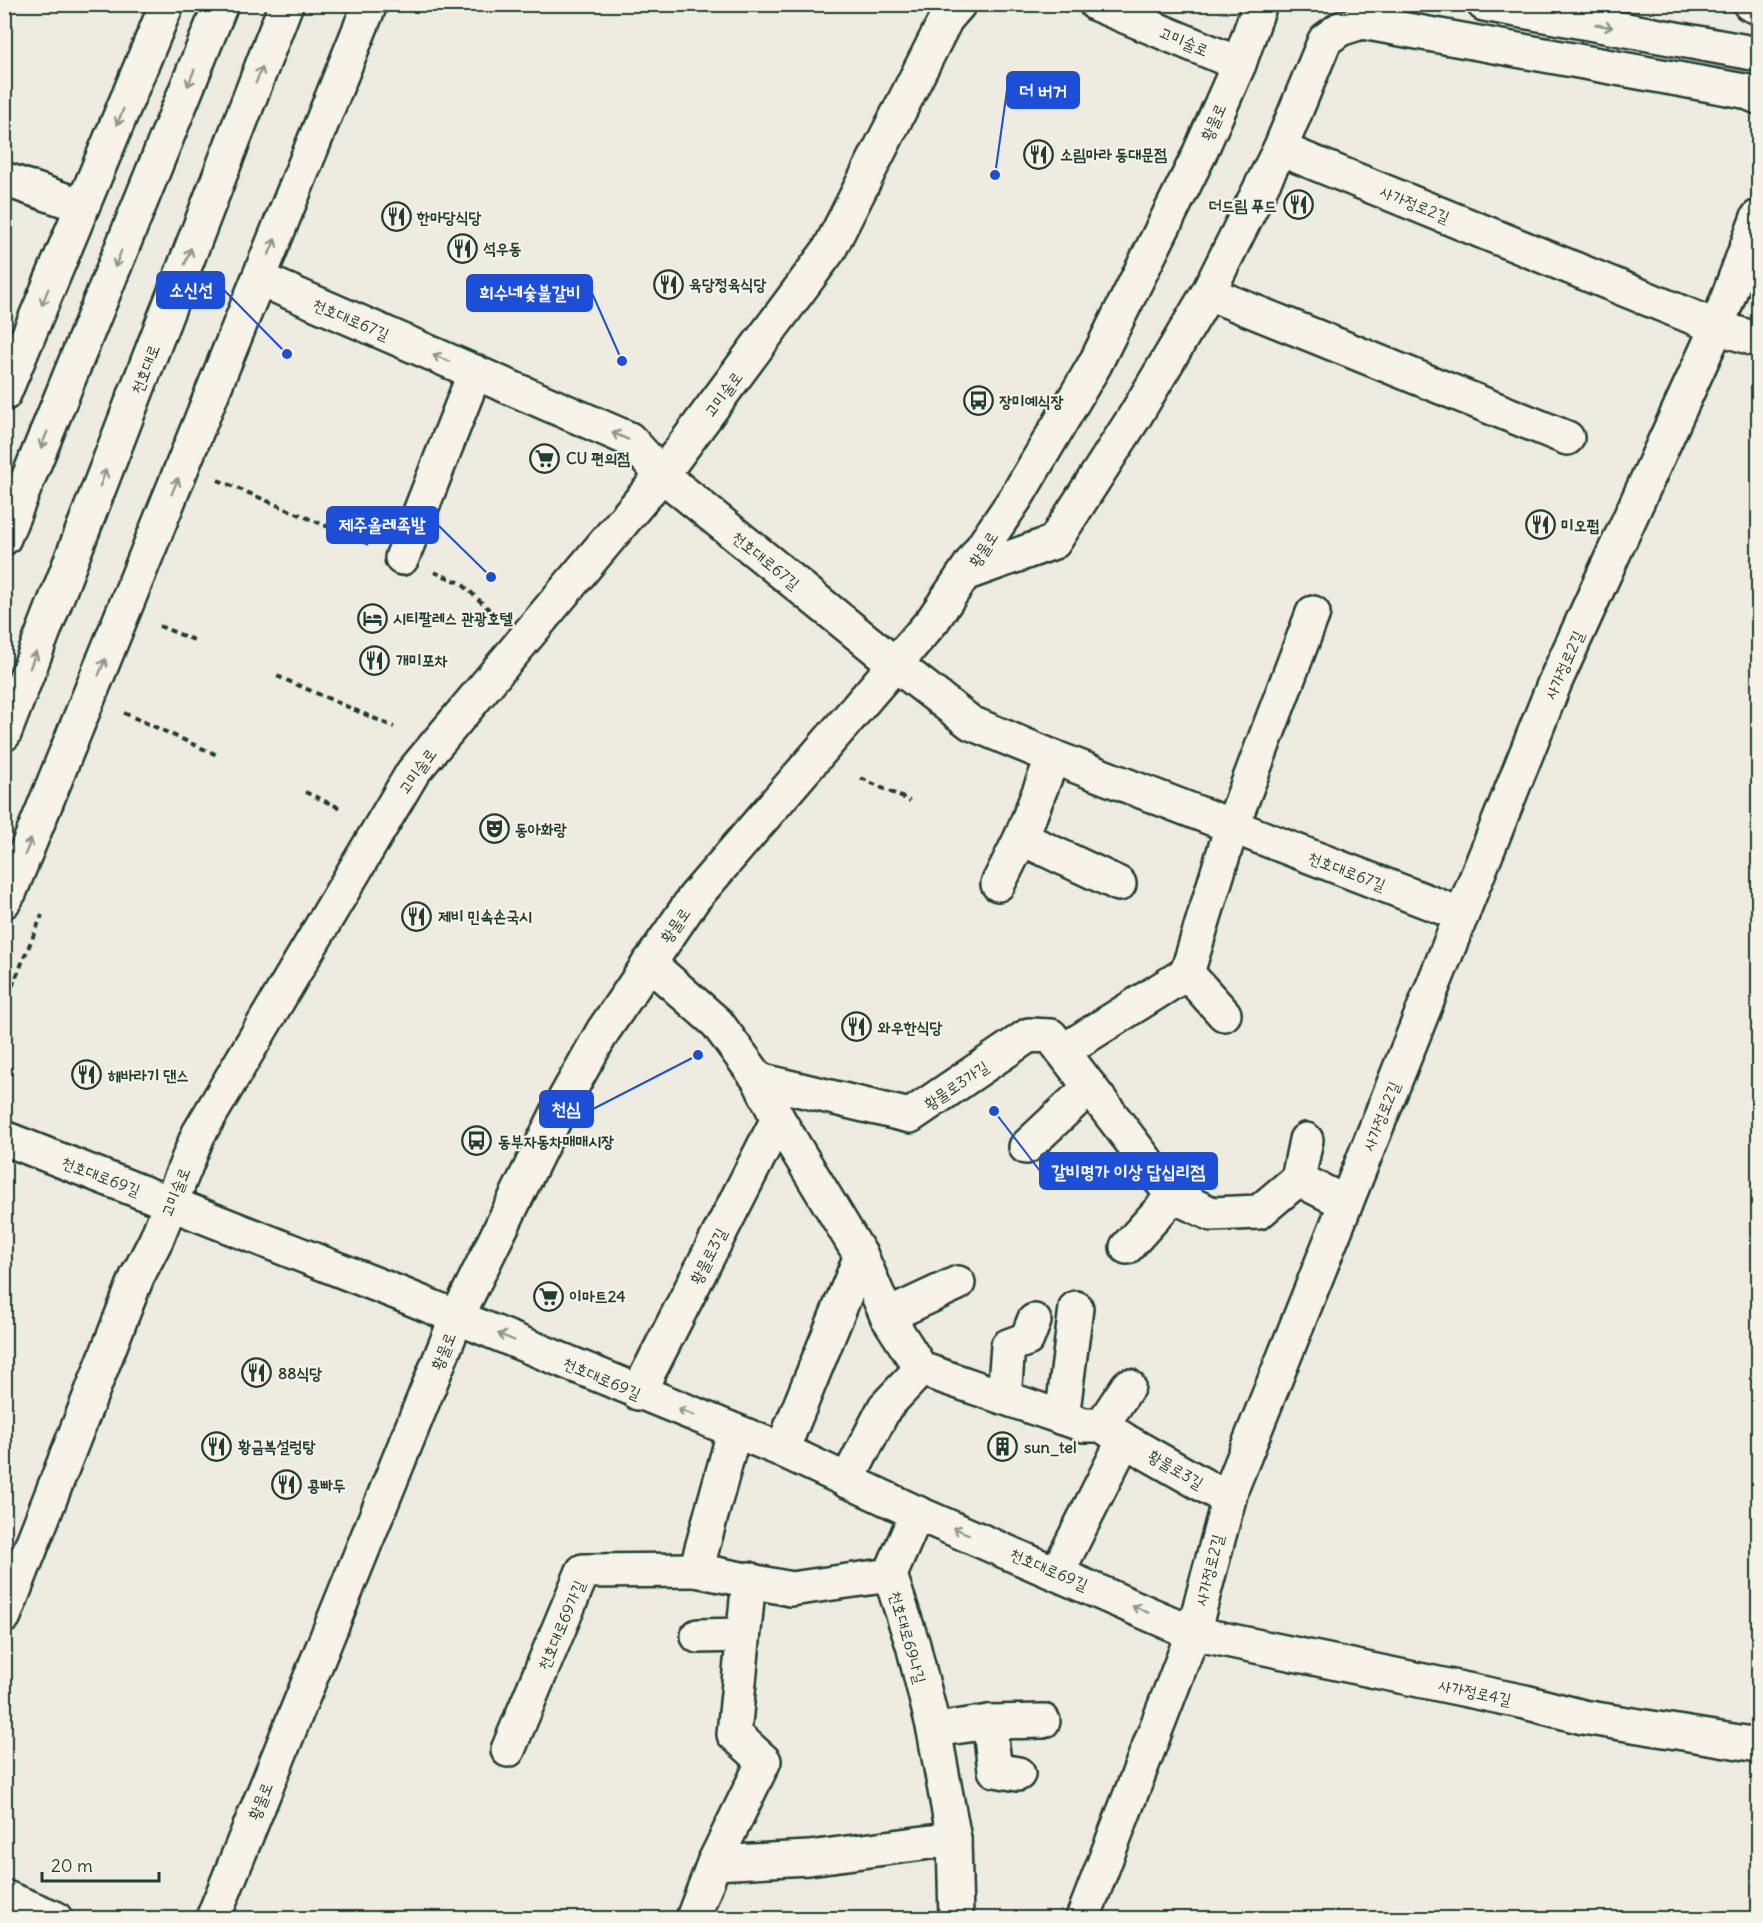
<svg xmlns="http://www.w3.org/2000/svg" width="1763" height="1923" font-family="Delius,'Poor Story',sans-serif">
<rect width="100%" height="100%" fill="#eeece1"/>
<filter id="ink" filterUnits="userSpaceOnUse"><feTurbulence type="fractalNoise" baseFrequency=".0167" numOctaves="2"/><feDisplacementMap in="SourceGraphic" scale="12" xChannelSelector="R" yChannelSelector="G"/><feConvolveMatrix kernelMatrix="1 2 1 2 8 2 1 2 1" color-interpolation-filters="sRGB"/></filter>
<g filter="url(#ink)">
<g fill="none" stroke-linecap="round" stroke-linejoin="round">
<defs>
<g id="minor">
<polyline points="1096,4 1239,64"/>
<polyline points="1280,149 1717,327 1758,340"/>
<polyline points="4,179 82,206"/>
<polyline points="260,279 629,439 662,475 895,664 971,723 1053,757 1462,915"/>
<polyline points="1208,293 1567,438"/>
<polyline points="402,558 475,372"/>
<polyline points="967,573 1054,542 1135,416 1208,293 1280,149 1325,40 1340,29 1362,22 1744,91 1758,97"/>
<polyline points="1021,838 1119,884"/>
<polyline points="998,884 1021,838 1053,757"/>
<polyline points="649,963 717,1023 759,1080 778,1119 861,1256 887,1316 921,1369 1084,1425 1102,1425 1124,1440 1228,1499"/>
<polyline points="1224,1014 1187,973 1232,826 1313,613"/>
<polyline points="1063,1051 1187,973"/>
<polyline points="759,1080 910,1116 1029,1035 1051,1036 1173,1196 1212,1214 1259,1212 1298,1179 1346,1203"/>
<polyline points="4,1138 398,1293 782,1450 917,1513 1193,1633 1525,1702 1583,1717 1758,1745"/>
<polyline points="1026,1147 1090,1087"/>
<polyline points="1298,1179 1306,1140"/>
<polyline points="1127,1247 1173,1196"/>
<polyline points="887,1316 958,1283"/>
<polyline points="638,1393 778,1119"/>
<polyline points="1004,1397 1008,1346 1027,1339 1034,1321"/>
<polyline points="1062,1418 1076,1308"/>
<polyline points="1102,1425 1128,1386"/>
<polyline points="734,1432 696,1570 791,1589 890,1575"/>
<polyline points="782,1450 861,1256"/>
<polyline points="847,1481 885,1407 921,1369"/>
<polyline points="917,1513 890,1575 913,1645 934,1730 954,1839 956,1918"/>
<polyline points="1057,1573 1124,1440"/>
<polyline points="4,1616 137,1277 156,1240 198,1135 413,772 662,475 829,250 946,19 959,4"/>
<polyline points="698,1636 743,1635"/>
<polyline points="989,1722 995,1770 1018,1774"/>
<polyline points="934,1730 989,1722 1043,1721"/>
<polyline points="508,1750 583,1571 696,1570"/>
<polyline points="714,1863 809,1858 954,1839"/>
<polyline points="4,1897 55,1918"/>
<polyline points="693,1918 714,1863 764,1761 734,1734 749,1579"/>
<polyline points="1083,1918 1193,1633 1232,1487 1555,682 1717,327 1758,217"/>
</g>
<polyline id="tertiary" points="213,1918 457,1317 562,1104 603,1031 694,898 933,620 1017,496 1095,364 1198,157 1239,64 1260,4"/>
<g id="secondary">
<polyline points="1484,4 1758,54"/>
<polyline points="1750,4 1758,7"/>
</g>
<g id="primary">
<polyline points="4,394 167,4"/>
<polyline points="4,538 221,4"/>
<polyline points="4,734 286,4"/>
<polyline points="4,901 10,891 370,4"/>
</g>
</defs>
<!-- minor casing -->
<use href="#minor" stroke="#1f3d34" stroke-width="38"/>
<!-- tertiary casing -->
<use href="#tertiary" stroke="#1f3d34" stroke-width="38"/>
<!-- secondary casing -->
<use href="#secondary" stroke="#1f3d34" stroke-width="38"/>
<!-- primary casing -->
<use href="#primary" stroke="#1f3d34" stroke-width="38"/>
<!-- path -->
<g stroke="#1f3d34" stroke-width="4" stroke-dasharray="6 4.5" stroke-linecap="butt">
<polyline points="218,480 369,544"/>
<polyline points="434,572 461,583 496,616"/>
<polyline points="159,626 194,640"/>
<polyline points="277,676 394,727"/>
<polyline points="124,713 217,755"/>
<polyline points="861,778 910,801"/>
<polyline points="305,792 340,808"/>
<polyline points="4,1006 42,915"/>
</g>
<!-- minor -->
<use href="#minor" stroke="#f7f3e8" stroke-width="33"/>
<!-- tertiary -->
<use href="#tertiary" stroke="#f7f3e8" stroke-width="33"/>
<!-- secondary -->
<use href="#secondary" stroke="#f7f3e8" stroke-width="33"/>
<!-- primary -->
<use href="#primary" stroke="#f7f3e8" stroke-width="33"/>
</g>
<!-- one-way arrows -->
<defs><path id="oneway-shaft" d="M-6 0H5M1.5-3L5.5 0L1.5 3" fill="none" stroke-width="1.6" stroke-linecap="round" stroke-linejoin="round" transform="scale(1.5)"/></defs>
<g stroke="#8b988e">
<use href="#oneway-shaft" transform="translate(1604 26) rotate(10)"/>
<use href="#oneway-shaft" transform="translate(259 75) rotate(-69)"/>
<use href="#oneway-shaft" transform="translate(191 78) rotate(112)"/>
<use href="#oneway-shaft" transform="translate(120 117) rotate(113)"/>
<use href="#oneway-shaft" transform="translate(272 247) rotate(-68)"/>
<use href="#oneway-shaft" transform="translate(188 256) rotate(-69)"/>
<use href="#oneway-shaft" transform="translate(118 259) rotate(112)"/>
<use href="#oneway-shaft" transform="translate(45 297) rotate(112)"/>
<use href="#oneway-shaft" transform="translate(441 358) rotate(-157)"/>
<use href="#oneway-shaft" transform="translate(620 436) rotate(-156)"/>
<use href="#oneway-shaft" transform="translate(44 440) rotate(112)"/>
<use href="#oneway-shaft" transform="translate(103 478) rotate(-69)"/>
<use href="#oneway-shaft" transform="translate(175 486) rotate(-68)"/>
<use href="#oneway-shaft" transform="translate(33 660) rotate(-69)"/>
<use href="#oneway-shaft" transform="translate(102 667) rotate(-68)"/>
<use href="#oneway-shaft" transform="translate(28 847) rotate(-68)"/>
<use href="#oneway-shaft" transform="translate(506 1337) rotate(-157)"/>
<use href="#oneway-shaft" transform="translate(686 1412) rotate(-158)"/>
<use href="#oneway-shaft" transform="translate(961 1531) rotate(-157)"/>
<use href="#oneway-shaft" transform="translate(1140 1609) rotate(-156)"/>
</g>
</g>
<!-- icons -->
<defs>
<symbol id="restaurant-ring" viewBox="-11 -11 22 22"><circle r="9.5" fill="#f7f3e8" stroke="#1f3d34" stroke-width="1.5"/><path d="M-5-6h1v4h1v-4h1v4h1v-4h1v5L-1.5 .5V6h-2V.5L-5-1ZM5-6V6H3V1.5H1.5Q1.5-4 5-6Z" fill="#1f3d34"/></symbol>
<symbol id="bus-ring" viewBox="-11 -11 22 22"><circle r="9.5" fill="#f7f3e8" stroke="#1f3d34" stroke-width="1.5"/><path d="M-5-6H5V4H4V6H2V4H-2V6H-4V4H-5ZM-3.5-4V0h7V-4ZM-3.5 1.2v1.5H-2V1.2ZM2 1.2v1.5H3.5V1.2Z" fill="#1f3d34"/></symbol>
<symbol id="supermarket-ring" viewBox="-11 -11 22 22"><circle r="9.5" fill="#f7f3e8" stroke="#1f3d34" stroke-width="1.5"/><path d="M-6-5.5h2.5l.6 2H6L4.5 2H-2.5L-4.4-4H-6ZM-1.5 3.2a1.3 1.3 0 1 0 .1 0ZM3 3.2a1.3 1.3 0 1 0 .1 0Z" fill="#1f3d34"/></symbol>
<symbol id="hotel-ring" viewBox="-11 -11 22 22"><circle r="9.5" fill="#f7f3e8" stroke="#1f3d34" stroke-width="1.5"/><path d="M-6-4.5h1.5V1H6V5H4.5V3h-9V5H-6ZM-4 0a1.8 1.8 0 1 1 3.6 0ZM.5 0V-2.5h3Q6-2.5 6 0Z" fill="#1f3d34"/></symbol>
<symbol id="theatre-ring" viewBox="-11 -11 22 22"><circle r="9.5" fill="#f7f3e8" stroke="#1f3d34" stroke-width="1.5"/><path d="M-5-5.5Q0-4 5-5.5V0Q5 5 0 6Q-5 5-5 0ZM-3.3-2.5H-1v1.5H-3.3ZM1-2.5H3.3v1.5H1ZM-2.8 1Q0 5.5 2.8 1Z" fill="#1f3d34"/></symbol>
<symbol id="building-ring" viewBox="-11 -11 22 22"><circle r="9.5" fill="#f7f3e8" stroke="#1f3d34" stroke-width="1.5"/><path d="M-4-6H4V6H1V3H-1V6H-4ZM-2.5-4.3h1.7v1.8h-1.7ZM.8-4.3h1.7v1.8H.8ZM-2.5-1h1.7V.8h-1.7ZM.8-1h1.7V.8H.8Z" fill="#1f3d34"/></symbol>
</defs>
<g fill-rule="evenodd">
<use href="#restaurant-ring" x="1022" y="138" width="33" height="33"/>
<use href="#restaurant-ring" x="1282" y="188" width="33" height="33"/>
<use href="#restaurant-ring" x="380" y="200" width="33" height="33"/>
<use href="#restaurant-ring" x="446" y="232" width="33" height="33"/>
<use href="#restaurant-ring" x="652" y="268" width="33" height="33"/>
<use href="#bus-ring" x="962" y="384" width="33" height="33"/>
<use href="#supermarket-ring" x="528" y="442" width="33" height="33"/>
<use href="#restaurant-ring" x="1524" y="508" width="33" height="33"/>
<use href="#hotel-ring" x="356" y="602" width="33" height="33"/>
<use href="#restaurant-ring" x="358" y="644" width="33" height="33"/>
<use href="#theatre-ring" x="478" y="812" width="33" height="33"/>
<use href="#restaurant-ring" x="400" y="900" width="33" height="33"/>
<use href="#restaurant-ring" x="840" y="1010" width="33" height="33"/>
<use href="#restaurant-ring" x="70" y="1058" width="33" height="33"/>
<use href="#bus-ring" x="460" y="1124" width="33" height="33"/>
<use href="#supermarket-ring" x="532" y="1280" width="33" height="33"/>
<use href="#restaurant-ring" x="240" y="1356" width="33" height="33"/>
<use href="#restaurant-ring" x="200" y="1430" width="33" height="33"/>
<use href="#building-ring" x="986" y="1430" width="33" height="33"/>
<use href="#restaurant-ring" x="270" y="1468" width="33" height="33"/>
</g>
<g text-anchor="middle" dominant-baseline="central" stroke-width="4.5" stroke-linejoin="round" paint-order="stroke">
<!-- street labels -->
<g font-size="16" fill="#1f3d34" stroke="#f7f3e8">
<text transform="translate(1184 41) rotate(23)">고미술로</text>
<text transform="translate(1213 122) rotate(-66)">황물로</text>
<text transform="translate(1415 204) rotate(22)">사가정로2길</text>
<text transform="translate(351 319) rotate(23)">천호대로67길</text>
<text transform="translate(145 369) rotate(-69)">천호대로</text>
<text transform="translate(723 394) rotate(-53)">고미술로</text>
<text transform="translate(983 549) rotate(-57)">황물로</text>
<text transform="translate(766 560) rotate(39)">천호대로67길</text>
<text transform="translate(1564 665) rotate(-66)">사가정로2길</text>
<text transform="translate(417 771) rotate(-54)">고미술로</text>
<text transform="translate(1347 871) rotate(21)">천호대로67길</text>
<text transform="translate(675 925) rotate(-55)">황물로</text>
<text transform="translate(956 1085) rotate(-34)">황물로3가길</text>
<text transform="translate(1381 1116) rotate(-68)">사가정로2길</text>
<text transform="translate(101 1176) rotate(21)">천호대로69길</text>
<text transform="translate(175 1192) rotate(-68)">고미술로</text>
<text transform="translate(708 1256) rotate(-63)">황물로3길</text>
<text transform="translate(443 1351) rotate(-68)">황물로</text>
<text transform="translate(602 1378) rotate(23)">천호대로69길</text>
<text transform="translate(1176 1469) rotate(30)">황물로3길</text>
<text transform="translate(1049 1569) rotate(23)">천호대로69길</text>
<text transform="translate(1209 1570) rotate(-76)">사가정로2길</text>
<text transform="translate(561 1625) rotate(-67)">천호대로69가길</text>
<text transform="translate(908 1637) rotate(74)">천호대로69나길</text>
<text transform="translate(1475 1692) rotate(12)">사가정로4길</text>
<text transform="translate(260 1801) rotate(-68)">황물로</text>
</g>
<!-- poi labels -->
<g font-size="16" font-weight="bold" fill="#1f3d34" stroke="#f7f3e8" text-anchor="start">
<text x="1060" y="154">소림마라 동대문점</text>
<text x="1277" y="205" text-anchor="end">더드림 푸드</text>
<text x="417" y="217">한마당식당</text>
<text x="483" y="248">석우동</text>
<text x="689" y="284">육당정육식당</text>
<text x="999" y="401">장미예식장</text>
<text x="566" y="458">CU 편의점</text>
<text x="1561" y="525">미오펍</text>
<text x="393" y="618">시티팔레스 관광호텔</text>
<text x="396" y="660">개미포차</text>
<text x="515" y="829">동아화랑</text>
<text x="438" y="916">제비 민속손국시</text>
<text x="878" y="1027">와우한식당</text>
<text x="108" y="1075">해바라기 댄스</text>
<text x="498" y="1141">동부자동차매매시장</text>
<text x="569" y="1296">이마트24</text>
<text x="278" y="1373">88식당</text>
<text x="238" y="1446">황금복설렁탕</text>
<text x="1024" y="1447">sun_tel</text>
<text x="307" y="1485">콩빠두</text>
</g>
</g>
<!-- callouts -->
<path fill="none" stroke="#1d4ed8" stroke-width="2" d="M995 175L1007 90M287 354L224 290M622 361L592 293M491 577L438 525M698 1055L593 1109M994 1111L1040 1171"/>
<g fill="#1d4ed8" stroke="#f7f3e8" stroke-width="2">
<circle cx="995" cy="175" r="6"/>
<circle cx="287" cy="354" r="6"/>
<circle cx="622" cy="361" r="6"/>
<circle cx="491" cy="577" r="6"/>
<circle cx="698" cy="1055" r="6"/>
<circle cx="994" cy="1111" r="6"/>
</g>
<g fill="#1d4ed8" stroke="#1d4ed8" stroke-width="2">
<rect x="1007" y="72" width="72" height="36" rx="6"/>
<rect x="157" y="272" width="67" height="36" rx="6"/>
<rect x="467" y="275" width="125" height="36" rx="6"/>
<rect x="327" y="507" width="111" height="36" rx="6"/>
<rect x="540" y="1091" width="53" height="36" rx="6"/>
<rect x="1040" y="1153" width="177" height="36" rx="6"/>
</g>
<g font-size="18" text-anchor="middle" font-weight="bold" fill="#fff">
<text x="1043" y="97">더 버거</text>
<text x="191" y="296">소신선</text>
<text x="530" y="299">희수네숯불갈비</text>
<text x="382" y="531">제주올레족발</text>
<text x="566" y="1115">천심</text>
<text x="1128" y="1178">갈비명가 이상 답십리점</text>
</g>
<!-- margin -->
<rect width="1763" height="1923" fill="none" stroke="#f7f3e8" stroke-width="24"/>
<rect x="12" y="12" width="1739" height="1899" fill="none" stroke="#1f3d34" stroke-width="2" filter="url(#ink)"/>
<!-- scale -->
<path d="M42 1872v9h117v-9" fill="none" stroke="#1f3d34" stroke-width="3"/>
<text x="51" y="1872" font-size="18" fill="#1f3d34" stroke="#f7f3e8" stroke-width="4.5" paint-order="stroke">20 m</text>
</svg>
